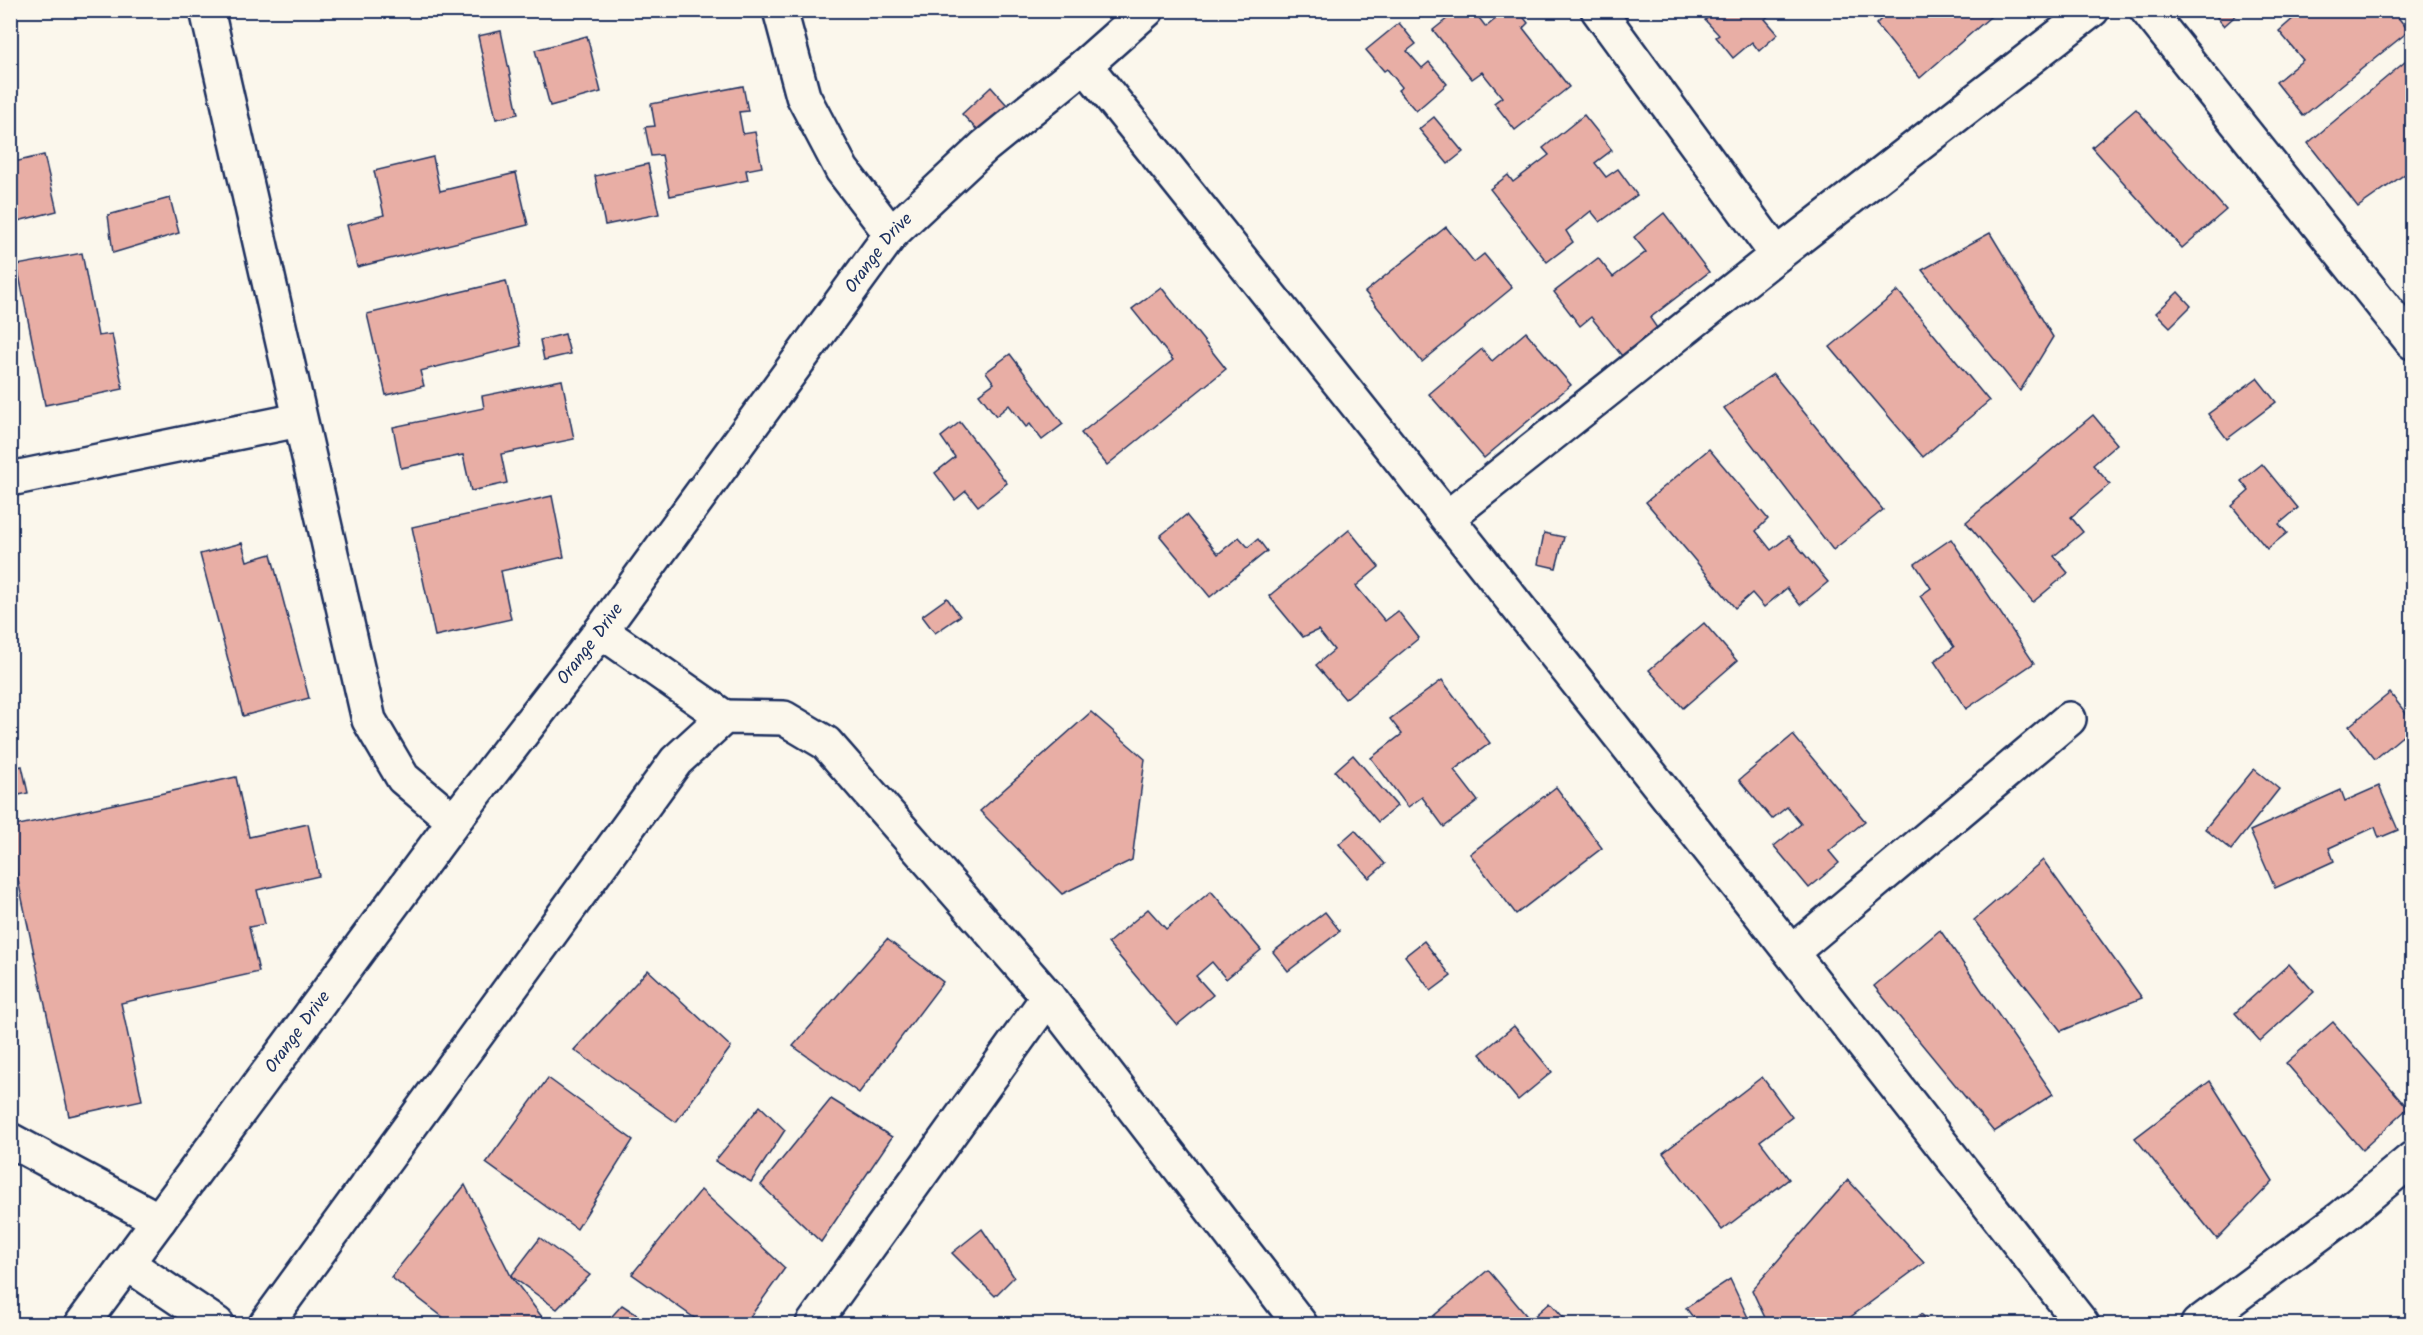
<svg xmlns="http://www.w3.org/2000/svg" width="2423" height="1335" font-family="Kalam,sans-serif">
<rect width="100%" height="100%" fill="#fbf7ec"/>
<filter id="ink" filterUnits="userSpaceOnUse"><feTurbulence type="fractalNoise" baseFrequency=".0167" numOctaves="2"/><feDisplacementMap in="SourceGraphic" scale="12" xChannelSelector="R" yChannelSelector="G"/><feConvolveMatrix kernelMatrix="1 2 1 2 8 2 1 2 1" color-interpolation-filters="sRGB"/></filter>
<g filter="url(#ink)">
<!-- building -->
<g fill="#e8aea5" stroke="#1b2f5e" stroke-width="1.5">
<polygon points="1458,10 1473,10 1486,27 1506,10 1518,10 1528,23 1523,28 1569,87 1515,130 1494,103 1502,97 1482,72 1472,79 1433,30"/>
<polygon points="1717,10 1776,10 1765,19 1778,34 1759,51 1752,42 1733,58 1716,37 1719,35 1705,20"/>
<polygon points="1890,10 1998,10 1920,78 1876,24"/>
<polygon points="2211,10 2242,10 2224,26"/>
<polygon points="2303,10 2392,10 2409,31 2303,116 2276,82 2303,60 2279,31"/>
<polygon points="1399,23 1416,44 1407,51 1422,68 1429,62 1447,84 1416,111 1398,90 1402,87 1387,69 1384,71 1366,50"/>
<polygon points="501,31 518,114 496,119 478,36"/>
<polygon points="587,36 601,92 550,106 535,50"/>
<polygon points="2412,56 2412,169 2358,207 2308,143"/>
<polygon points="743,86 748,111 739,112 743,134 755,132 762,167 746,170 748,180 670,196 662,155 651,156 645,127 655,126 651,104"/>
<polygon points="991,87 1007,105 978,131 962,114"/>
<polygon points="2136,109 2226,210 2182,248 2092,147"/>
<polygon points="1584,115 1612,150 1595,163 1606,177 1618,169 1637,195 1600,222 1591,211 1566,231 1573,242 1547,262 1490,189 1508,175 1513,182 1549,155 1543,148"/>
<polygon points="1434,117 1463,152 1448,164 1419,129"/>
<polygon points="44,155 57,211 10,223 10,163"/>
<polygon points="433,157 440,191 516,173 528,225 357,267 347,225 384,215 374,171"/>
<polygon points="648,164 659,214 605,225 595,176"/>
<polygon points="170,198 179,233 113,253 108,215"/>
<polygon points="1664,213 1709,272 1650,318 1657,328 1622,356 1591,317 1580,326 1554,292 1598,258 1613,277 1646,252 1634,237"/>
<polygon points="1446,227 1474,262 1484,254 1512,288 1422,362 1365,292"/>
<polygon points="1990,233 2053,337 2020,391 1922,270"/>
<polygon points="82,253 98,336 112,334 123,389 45,405 17,265"/>
<polygon points="506,281 521,346 420,371 424,386 386,395 367,314"/>
<polygon points="1161,287 1226,369 1107,465 1081,433 1173,360 1132,309"/>
<polygon points="1898,291 1989,401 1923,457 1830,347"/>
<polygon points="2178,292 2191,306 2170,327 2156,313"/>
<polygon points="1526,332 1571,385 1484,458 1429,394 1482,349 1492,361"/>
<polygon points="565,334 570,354 544,360 540,340"/>
<polygon points="1010,354 1063,424 1042,440 1030,424 1026,427 1009,405 996,416 979,394 994,383 986,372"/>
<polygon points="1773,374 1883,510 1833,550 1724,408"/>
<polygon points="2257,378 2276,402 2227,439 2208,414"/>
<polygon points="562,380 574,439 501,454 507,483 471,491 463,455 401,468 393,427 484,408 482,396"/>
<polygon points="2093,415 2117,444 2093,465 2110,484 2071,517 2083,532 2054,556 2068,573 2033,602 1966,522"/>
<polygon points="960,422 1007,483 978,506 966,491 955,500 935,473 955,457 941,437"/>
<polygon points="1709,449 1768,519 1756,531 1771,550 1789,536 1828,582 1800,605 1787,588 1764,607 1752,593 1735,608 1646,502"/>
<polygon points="2262,464 2298,508 2279,524 2287,533 2267,549 2232,506 2249,491 2241,481"/>
<polygon points="552,496 564,557 501,571 511,619 435,636 412,527"/>
<polygon points="1186,515 1218,554 1239,537 1248,547 1258,539 1267,551 1210,597 1160,536"/>
<polygon points="1349,530 1379,567 1356,586 1385,621 1398,611 1419,638 1345,699 1316,665 1334,650 1318,630 1303,637 1269,596"/>
<polygon points="1544,533 1564,537 1556,568 1538,564"/>
<polygon points="1951,539 2034,663 1966,709 1934,661 1954,647 1920,596 1931,588 1915,564"/>
<polygon points="242,543 247,561 271,554 309,698 243,716 200,554"/>
<polygon points="947,598 960,616 935,633 922,616"/>
<polygon points="1704,623 1737,661 1683,708 1649,670"/>
<polygon points="1442,680 1490,743 1454,770 1478,801 1444,827 1422,797 1408,807 1371,758 1402,734 1390,719"/>
<polygon points="2390,693 2412,721 2412,728 2375,759 2349,726"/>
<polygon points="1091,712 1145,759 1132,860 1062,894 980,811"/>
<polygon points="1793,735 1865,821 1829,851 1839,863 1809,888 1774,846 1801,824 1787,807 1772,819 1739,780"/>
<polygon points="1353,755 1397,806 1378,822 1335,771"/>
<polygon points="22,766 28,793 10,797 10,769"/>
<polygon points="2254,769 2279,789 2231,850 2205,829"/>
<polygon points="236,777 249,837 308,824 319,876 257,890 265,924 249,927 259,972 121,1003 142,1100 69,1116 10,843 10,827"/>
<polygon points="2379,786 2398,830 2379,838 2375,827 2329,848 2334,861 2275,888 2250,831 2341,790 2345,801"/>
<polygon points="1556,787 1602,848 1516,914 1470,854"/>
<polygon points="1355,830 1385,864 1369,878 1339,844"/>
<polygon points="2043,860 2142,998 2061,1031 1974,920"/>
<polygon points="1211,891 1261,950 1226,979 1212,962 1196,976 1213,995 1177,1025 1108,943 1148,909 1166,929"/>
<polygon points="1325,912 1340,931 1288,971 1273,952"/>
<polygon points="1940,930 2053,1094 1994,1132 1874,986"/>
<polygon points="887,939 943,982 859,1093 793,1046"/>
<polygon points="1424,941 1451,976 1431,991 1405,956"/>
<polygon points="2289,964 2314,992 2260,1041 2235,1013"/>
<polygon points="648,970 731,1047 676,1122 574,1050"/>
<polygon points="2333,1022 2408,1108 2362,1150 2286,1063"/>
<polygon points="1514,1026 1552,1072 1518,1100 1480,1054"/>
<polygon points="1762,1077 1792,1117 1760,1141 1789,1179 1722,1230 1663,1153"/>
<polygon points="548,1078 633,1140 577,1229 486,1163"/>
<polygon points="2210,1081 2273,1181 2217,1239 2135,1138"/>
<polygon points="831,1099 892,1137 821,1242 761,1185"/>
<polygon points="760,1106 785,1130 751,1182 715,1161"/>
<polygon points="1848,1180 1924,1263 1841,1324 1768,1324 1752,1290"/>
<polygon points="465,1185 511,1276 545,1321 542,1324 452,1324 391,1277"/>
<polygon points="701,1190 785,1268 745,1324 703,1324 632,1274"/>
<polygon points="982,1229 1014,1277 995,1296 952,1253"/>
<polygon points="540,1238 590,1275 557,1309 511,1276"/>
<polygon points="1488,1270 1530,1320 1550,1302 1569,1324 1424,1324"/>
<polygon points="1730,1279 1751,1324 1698,1324 1686,1308"/>
<polygon points="622,1305 651,1324 605,1324"/>
<polygon points="1921,1314 1932,1324 1911,1324"/>
</g>
<g fill="none" stroke-linecap="round" stroke-linejoin="round">
<defs>
<g id="minor">
<polyline points="207,10 369,720 403,778 454,821"/>
<polyline points="780,10 803,96 842,170 891,234"/>
<polyline points="1598,10 1777,255"/>
<polyline points="2147,10 2412,342"/>
<path d="M1085,65c335,417 668,837 997,1259"/>
<polyline points="10,479 299,420"/>
<polyline points="1448,517 1777,255 2092,10"/>
<polyline points="601,631 724,717"/>
<polyline points="1792,952 2069,719"/>
<polyline points="10,1140 159,1220"/>
<polyline points="128,1264 217,1324"/>
<path id="s1" d="M82,1324l372,-503 147,-190 290,-397 94,-88 100,-81 62,-55"/>
<polyline points="266,1324 676,761 724,717 784,718 826,743 1048,997 1300,1324"/>
<polyline points="813,1324 1048,997"/>
<polyline points="2198,1324 2341,1218 2412,1159"/>
</g>
</defs>
<!-- minor casing -->
<use href="#minor" stroke="#1b2f5e" stroke-width="38"/>
<!-- minor -->
<use href="#minor" stroke="#fbf7ec" stroke-width="33"/>
</g>
</g>
<g text-anchor="middle" dominant-baseline="central" stroke-width="4.5" stroke-linejoin="round" paint-order="stroke">
<!-- street labels -->
<g font-size="18" fill="#1b2f5e" stroke="#fbf7ec">
<text stroke="none"><textPath href="#s1" startOffset="1335">Orange Drive</textPath></text>
<text stroke="none"><textPath href="#s1" startOffset="849">Orange Drive</textPath></text>
<text stroke="none"><textPath href="#s1" startOffset="363">Orange Drive</textPath></text>
</g>
</g>
<!-- margin -->
<rect width="2423" height="1335" fill="none" stroke="#fbf7ec" stroke-width="36"/>
<rect x="18" y="18" width="2387" height="1299" fill="none" stroke="#1b2f5e" stroke-width="2" filter="url(#ink)"/>
</svg>
